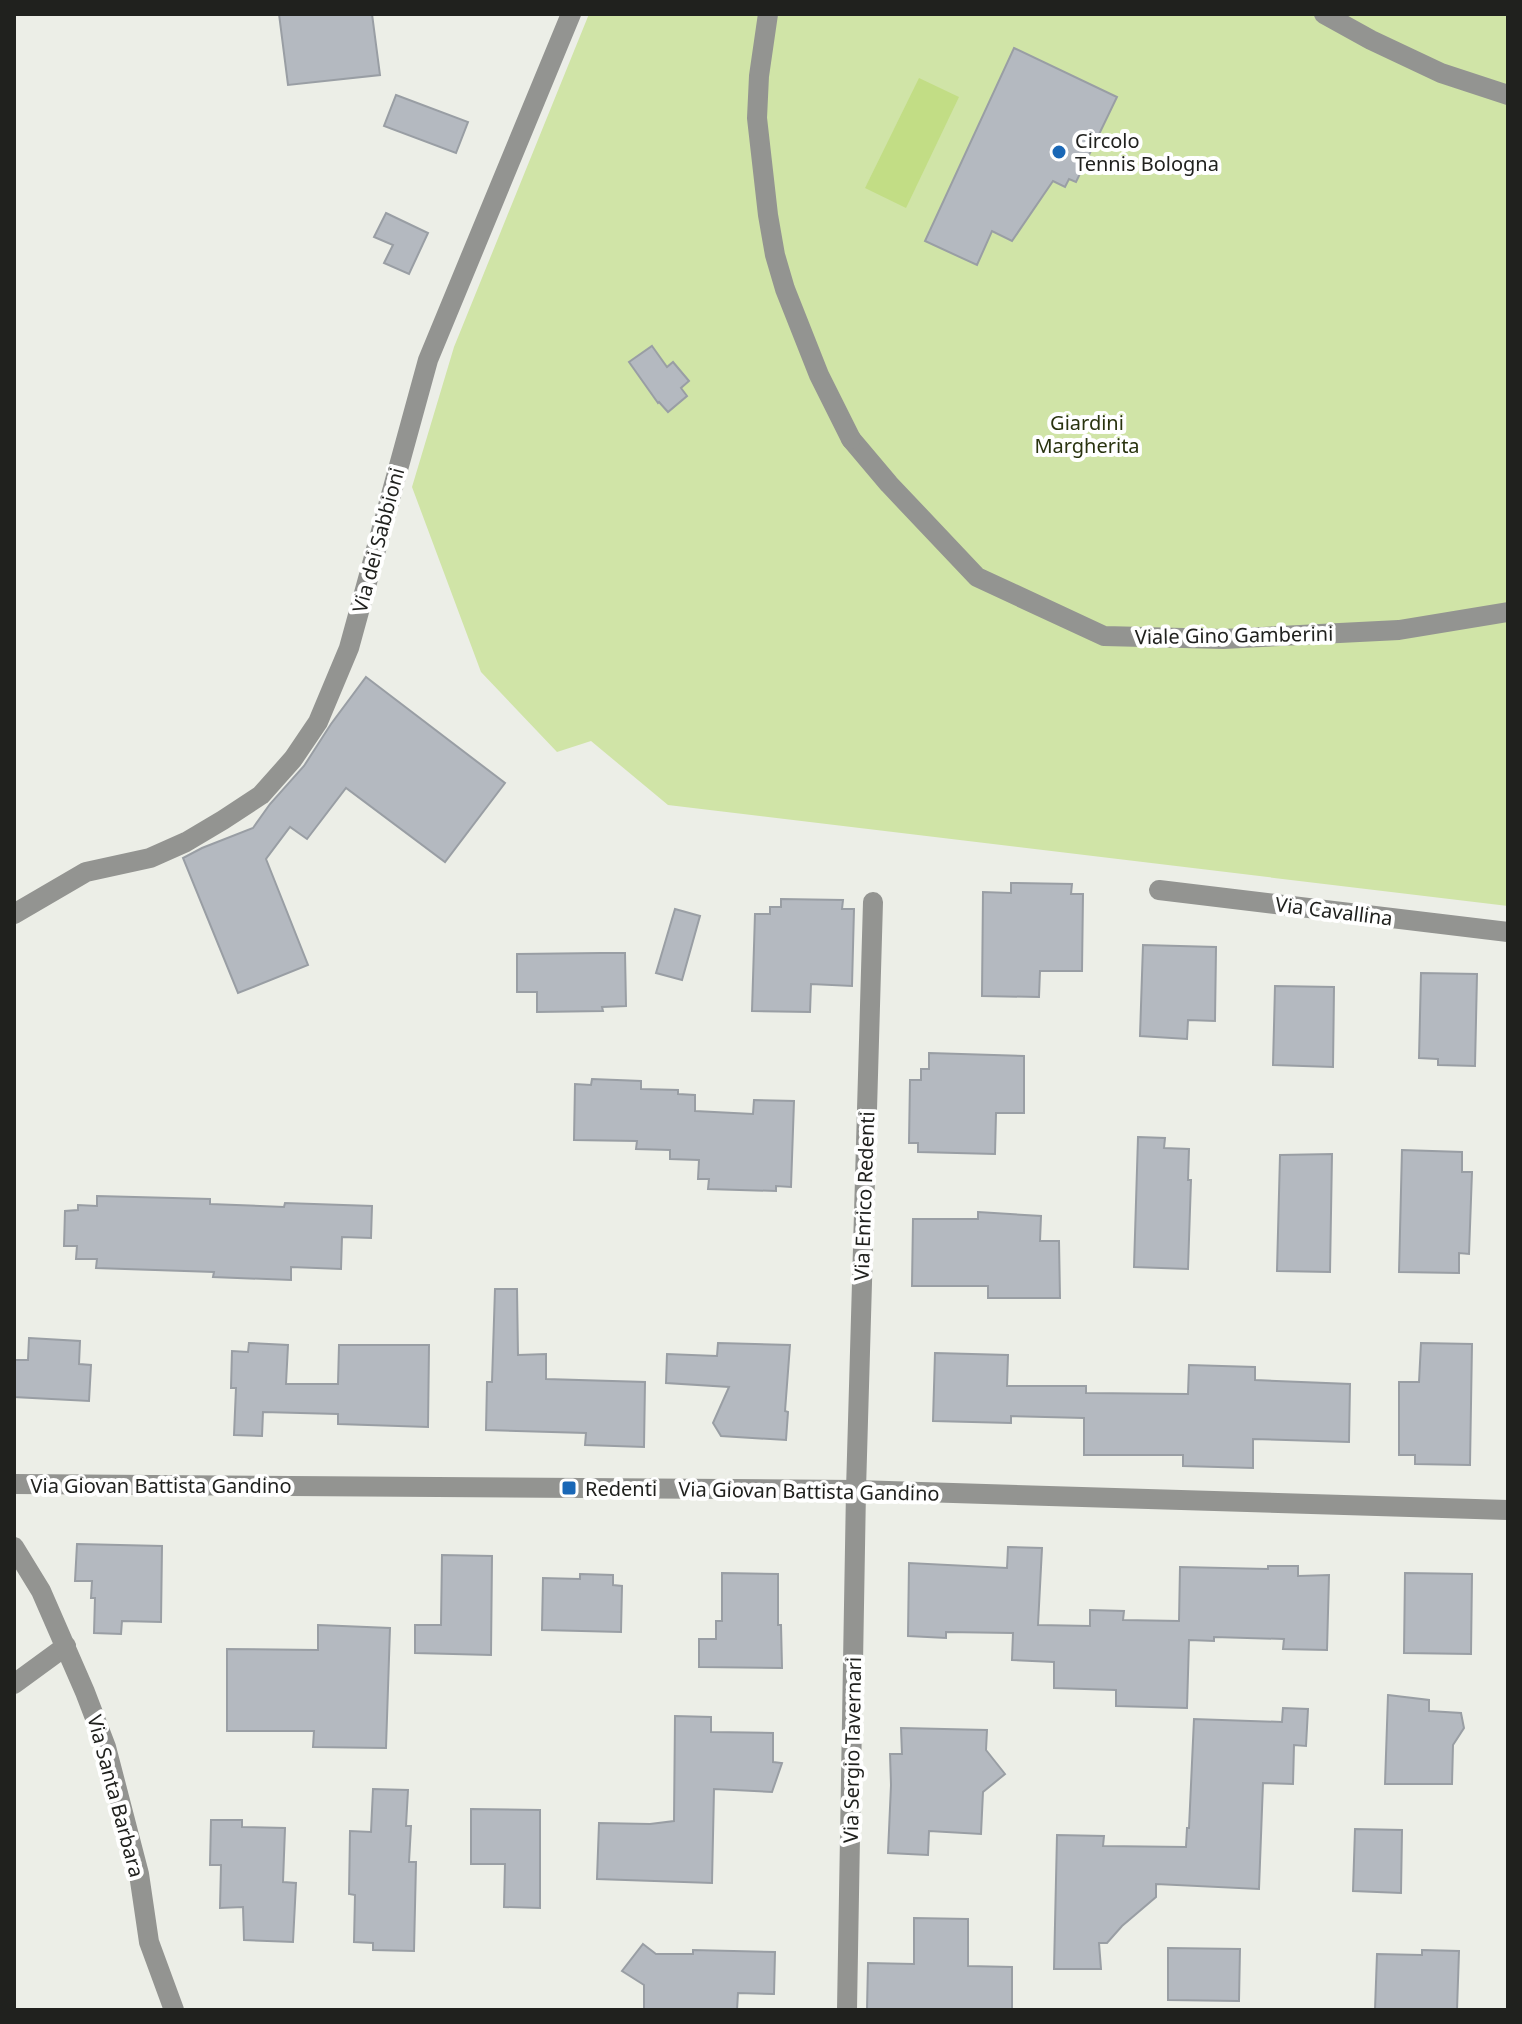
<svg xmlns="http://www.w3.org/2000/svg" width="1522" height="2024" font-family="'Noto Sans',sans-serif">
<rect width="100%" height="100%" fill="#eceee7"/>
<!-- green -->
<polygon fill="#d0e4a7" points="589,14 1508,14 1508,906 668,805 591,741 557,752 481,672 412,487 454,347"/>
<!-- water -->
<polygon fill="#c2dd85" points="919,78 959,97 906,208 865,188"/>
<!-- building -->
<g fill="#b4b9c0" stroke="#999ea4" stroke-width="2">
<polygon points="279,14 372,14 380,75 288,85"/>
<polygon points="1014,48 1117,97 1076,182 1069,179 1065,187 1053,181 1012,241 992,231 977,265 925,241"/>
<polygon points="396,95 468,122 456,153 384,126"/>
<polygon points="386,213 428,233 409,274 384,263 393,245 374,237"/>
<polygon points="652,346 667,367 673,362 689,381 681,388 687,396 668,412 659,402 658,403 629,362"/>
<polygon points="366,677 505,783 445,862 346,788 307,839 290,827 266,859 308,965 238,993 183,858 202,848 253,828 270,804 304,766 331,724"/>
<polygon points="1011,883 1072,884 1071,894 1083,894 1082,971 1040,971 1039,997 982,996 983,892 1011,893"/>
<polygon points="781,899 843,900 842,909 854,909 852,986 811,984 810,1012 752,1011 755,914 770,914 770,907 781,907"/>
<polygon points="675,909 700,916 682,980 656,973"/>
<polygon points="1143,945 1216,947 1215,1021 1188,1020 1187,1039 1140,1036"/>
<polygon points="601,953 625,953 626,1006 602,1007 603,1011 537,1012 537,992 517,992 517,954"/>
<polygon points="1421,973 1477,974 1475,1066 1438,1065 1438,1059 1419,1058"/>
<polygon points="1275,986 1334,987 1333,1067 1273,1065"/>
<polygon points="929,1053 1024,1056 1024,1113 996,1113 995,1154 918,1152 918,1143 909,1143 910,1080 921,1080 921,1069 929,1069"/>
<polygon points="592,1079 641,1081 641,1089 678,1090 678,1094 695,1095 695,1111 753,1114 754,1100 794,1101 791,1187 776,1186 776,1191 708,1189 709,1179 698,1179 699,1160 670,1159 670,1150 636,1149 637,1141 574,1140 575,1084 591,1085"/>
<polygon points="1138,1137 1165,1138 1164,1148 1189,1149 1188,1180 1191,1180 1188,1269 1134,1267"/>
<polygon points="1402,1150 1462,1152 1462,1172 1472,1172 1469,1254 1459,1253 1459,1273 1399,1272"/>
<polygon points="1332,1154 1330,1272 1277,1271 1280,1155"/>
<polygon points="97,1196 210,1199 210,1204 284,1207 285,1203 372,1206 371,1238 342,1237 341,1269 291,1267 291,1280 213,1277 214,1272 96,1268 97,1259 76,1259 77,1246 64,1246 65,1211 78,1210 78,1205 97,1206"/>
<polygon points="978,1212 1041,1216 1040,1241 1059,1241 1060,1298 988,1298 988,1286 912,1286 913,1219 978,1219"/>
<polygon points="495,1289 517,1289 518,1355 546,1354 546,1379 645,1382 644,1447 585,1445 586,1433 486,1430 487,1382 492,1382"/>
<polygon points="29,1338 80,1341 79,1364 91,1365 89,1401 14,1397 14,1360 28,1360"/>
<polygon points="249,1343 288,1345 286,1384 338,1384 339,1345 429,1345 428,1427 338,1424 338,1414 263,1412 262,1436 234,1435 236,1388 231,1388 232,1351 248,1352"/>
<polygon points="718,1343 790,1345 785,1411 788,1412 786,1440 721,1436 713,1423 729,1387 666,1383 667,1354 717,1356"/>
<polygon points="1421,1343 1472,1344 1470,1465 1415,1464 1415,1455 1399,1455 1399,1382 1419,1382"/>
<polygon points="935,1353 1008,1355 1007,1386 1086,1386 1086,1393 1188,1394 1189,1365 1255,1367 1255,1380 1350,1384 1349,1442 1253,1439 1253,1468 1183,1466 1183,1455 1084,1455 1084,1418 1011,1416 1011,1423 933,1421"/>
<polygon points="77,1544 162,1546 161,1622 122,1621 121,1634 94,1633 95,1598 91,1598 92,1581 75,1581"/>
<polygon points="1008,1547 1042,1548 1038,1625 1090,1626 1090,1610 1124,1611 1123,1620 1179,1621 1180,1567 1268,1569 1268,1566 1298,1566 1298,1576 1329,1575 1327,1650 1283,1649 1284,1639 1214,1637 1214,1641 1189,1640 1187,1708 1116,1706 1116,1690 1054,1688 1054,1662 1012,1660 1013,1633 946,1632 946,1638 908,1636 909,1563 1007,1568"/>
<polygon points="442,1555 492,1556 491,1655 415,1653 415,1625 441,1625"/>
<polygon points="722,1573 778,1574 778,1625 781,1625 782,1668 699,1667 699,1639 716,1639 716,1621 722,1621"/>
<polygon points="1405,1573 1472,1574 1471,1654 1404,1653"/>
<polygon points="580,1574 613,1575 613,1585 622,1586 621,1632 542,1630 543,1578 580,1579"/>
<polygon points="318,1625 390,1628 386,1748 313,1747 314,1731 227,1731 227,1649 318,1650"/>
<polygon points="1388,1695 1429,1700 1429,1711 1461,1713 1464,1728 1453,1745 1452,1784 1385,1784"/>
<polygon points="1283,1708 1308,1709 1306,1746 1294,1745 1293,1784 1263,1783 1259,1889 1156,1884 1156,1897 1122,1926 1107,1943 1099,1943 1101,1969 1054,1969 1057,1835 1104,1836 1103,1846 1186,1847 1187,1828 1189,1828 1194,1719 1282,1722"/>
<polygon points="675,1716 711,1717 711,1732 773,1733 773,1762 782,1763 772,1792 714,1789 712,1883 597,1879 599,1823 650,1824 674,1821"/>
<polygon points="901,1728 987,1730 986,1750 1005,1774 983,1792 981,1834 929,1831 928,1855 888,1853 891,1785 890,1754 902,1754"/>
<polygon points="373,1789 408,1790 406,1826 411,1826 409,1862 416,1862 414,1951 373,1950 373,1943 354,1942 355,1895 349,1894 350,1831 371,1832"/>
<polygon points="471,1809 540,1810 540,1908 504,1907 505,1864 471,1864"/>
<polygon points="211,1820 242,1820 242,1827 285,1828 283,1882 296,1883 293,1942 244,1940 243,1907 220,1908 221,1865 210,1865"/>
<polygon points="1355,1829 1402,1830 1401,1893 1353,1891"/>
<polygon points="914,1918 968,1919 968,1966 1012,1967 1012,2010 867,2010 868,1963 914,1964"/>
<polygon points="643,1944 656,1954 693,1954 693,1950 775,1952 774,1994 738,1993 737,2010 644,2010 644,1985 622,1971"/>
<polygon points="1168,1948 1240,1949 1239,2001 1168,2000"/>
<polygon points="1422,1950 1459,1951 1457,2010 1375,2010 1377,1954 1422,1955"/>
</g>
<g fill="none" stroke-linecap="round" stroke-linejoin="round">
<!-- pedestrian -->
<g stroke="#939491" stroke-width="20">
<polyline points="1324,14 1371,40 1441,73 1508,95"/>
<polyline points="851,439 889,484 977,577 1104,636 1223,639 1399,630 1508,612"/>
</g>
<!-- minor -->
<g stroke="#939491" stroke-width="20">
<polyline points="768,14 759,76 757,118 768,215 775,255 785,289 819,375 851,439"/>
<polyline points="1159,890 1508,932"/>
<polyline points="14,1684 66,1646"/>
<polyline points="847,2010 856,1490 873,902"/>
</g>
<!-- tertiary -->
<g stroke="#939491" stroke-width="20">
<polyline points="14,914 86,872 150,858 186,842 223,820 261,795 293,759 318,722 349,648 428,360 571,14"/>
<polyline points="14,1484 856,1490 1508,1510"/>
<polyline points="14,1547 41,1591 85,1692 106,1747 139,1874 149,1942 174,2010"/>
</g>
</g>
<!-- markers -->
<g fill="#1967b6" stroke="#fff" stroke-width="3">
<circle cx="1059" cy="152" r="8"/>
<rect x="561" y="1480" width="16" height="16" rx="4"/>
</g>
<g text-anchor="middle" dominant-baseline="central" stroke-width="8" stroke-linejoin="round" paint-order="stroke">
<!-- poi labels -->
<g font-size="20" fill="#20211e" stroke="#fff" text-anchor="start">
<text x="1075" y="140">Circolo<tspan x="1075" dy="23">Tennis Bologna</tspan></text>
<text x="585" y="1488">Redenti</text>
</g>
<!-- park labels -->
<g font-size="20" fill="#29330f" stroke="#fff">
<text x="1087" y="422">Giardini<tspan x="1087" dy="23">Margherita</tspan></text>
</g>
<!-- street labels -->
<g font-size="20" fill="#20211e" stroke="#fff">
<text transform="translate(378 540) rotate(-75)">Via dei Sabbioni</text>
<text transform="translate(1234 635) rotate(-1)">Viale Gino Gamberini</text>
<text transform="translate(1334 911) rotate(7)">Via Cavallina</text>
<text transform="translate(864 1196) rotate(-88)">Via Enrico Redenti</text>
<text x="161" y="1485">Via Giovan Battista Gandino</text>
<text transform="translate(809 1491) rotate(1)">Via Giovan Battista Gandino</text>
<text transform="translate(852 1750) rotate(-89)">Via Sergio Tavernari</text>
<text transform="translate(116 1796) rotate(75)">Via Santa Barbara</text>
</g>
</g>
<!-- border -->
<rect width="1522" height="2024" fill="none" stroke="#20211e" stroke-width="32"/>
</svg>
